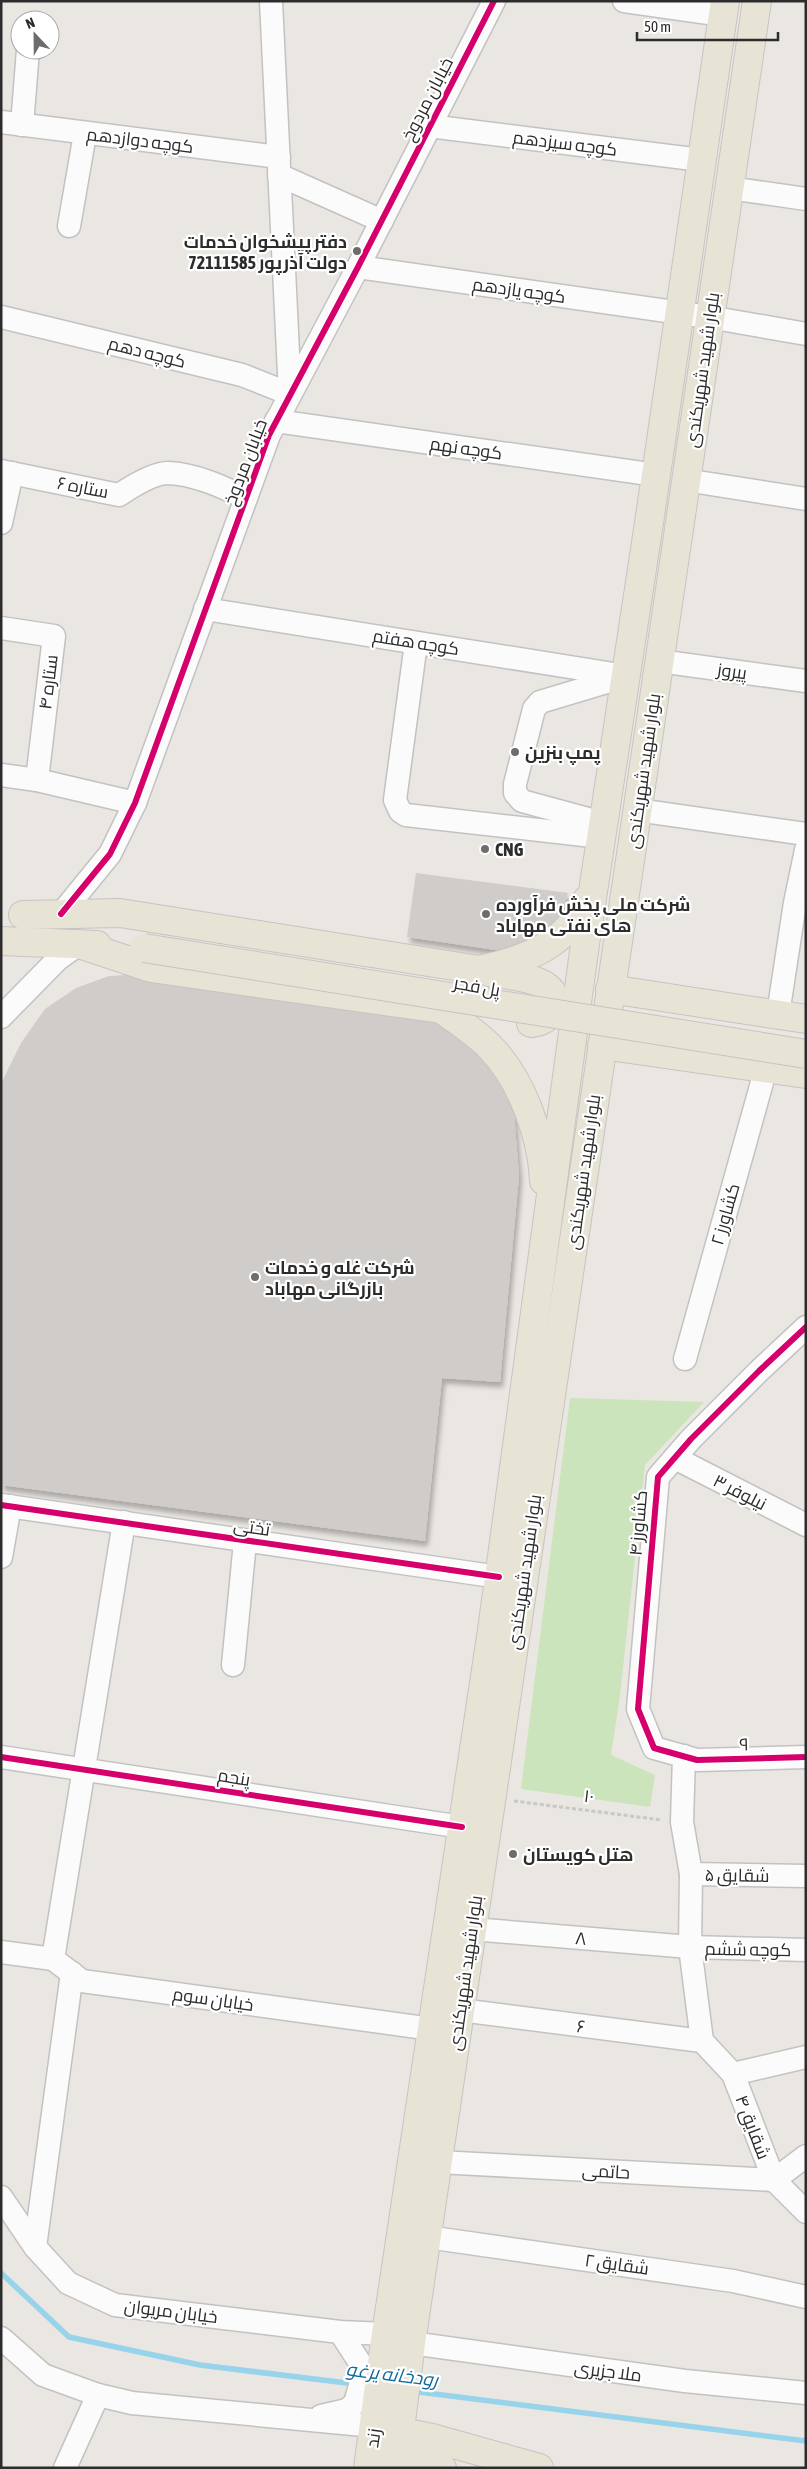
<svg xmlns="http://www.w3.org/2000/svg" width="807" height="2469" font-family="'Asap Condensed',Cairo,sans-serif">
<defs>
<filter id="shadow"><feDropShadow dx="3" dy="5.5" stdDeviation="2.5" flood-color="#0004"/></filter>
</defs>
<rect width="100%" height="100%" fill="#eae6e2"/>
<!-- green -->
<polygon fill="#cce4bc" points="570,1398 704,1402 645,1465 620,1696 611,1755 655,1775 650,1807 521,1789"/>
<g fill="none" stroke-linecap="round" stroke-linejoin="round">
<!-- stream -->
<g stroke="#97d3ea" stroke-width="5.5">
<polyline points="1,2273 69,2337 200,2365 355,2384"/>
<polyline points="411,2391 806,2441"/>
</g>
</g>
<!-- building -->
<g fill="#cfccc9" filter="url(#shadow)">
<polygon points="416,873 568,893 558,923 537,937 503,951 407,937"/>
<polygon points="143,974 425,1017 461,1036 485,1059 501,1081 514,1114 519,1176 500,1382 442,1378 425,1541 1,1485 1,1084 21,1043 45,1009 76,988 109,976"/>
</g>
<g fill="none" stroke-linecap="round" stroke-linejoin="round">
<defs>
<g id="minor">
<polyline points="624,1 723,15"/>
<polyline points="1,122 279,157"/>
<polyline points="22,125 28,50"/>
<polyline points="429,126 701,160"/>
<polyline points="279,175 382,221"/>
<polyline points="729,188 806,199"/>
<polyline points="69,226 85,134"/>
<polyline points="358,267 709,317 806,334"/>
<polyline points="1,317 242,375 290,394 271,1"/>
<polyline points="276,421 656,475"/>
<path d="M1,471l118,24c12,-8 35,-22 49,-22 27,1 55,14 78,25"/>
<polyline points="685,480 806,499"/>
<polyline points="1,523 12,473"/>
<polyline points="205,609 626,676"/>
<polyline points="1,628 54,636 37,780"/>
<polyline points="416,643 395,800 400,811 406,815 601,837"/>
<polyline points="659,661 806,681"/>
<polyline points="1,775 37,780 135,803"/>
<polyline points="637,810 806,834"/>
<polyline points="603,823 522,801 515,793 515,784 534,709 540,702 620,678"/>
<polyline points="61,914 110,854 135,803 269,435 358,267 494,1"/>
<polyline points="778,1014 795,903 806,850"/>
<polyline points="1,1017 58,959 79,944"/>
<polyline points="806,1327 759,1371 691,1439 658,1477 638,1709 654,1748 697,1760 806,1757"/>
<polyline points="685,1359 766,1068"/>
<polyline points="675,1458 806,1525"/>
<polyline points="1,1505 499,1577"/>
<polyline points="1,1557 10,1506"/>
<polyline points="233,1665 245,1542"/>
<polyline points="684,1756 682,1822 691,1874 806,1876"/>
<polyline points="1,1757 462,1827"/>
<polyline points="691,1874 690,1947 702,2041"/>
<polyline points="472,1929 690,1947 806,1950"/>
<polyline points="1,1952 53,1959 82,1981 432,2029"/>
<polyline points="53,1959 124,1522"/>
<polyline points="460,2010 702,2041"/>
<polyline points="702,2041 733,2074 774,2180 806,2212"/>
<polyline points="733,2074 806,2057"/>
<polyline points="438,2162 774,2180 806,2156"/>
<polyline points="1,2197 35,2247 68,2283 115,2305 340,2332 386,2334"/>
<polyline points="427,2237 733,2281 806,2297"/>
<polyline points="35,2247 72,1973"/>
<polyline points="1,2338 43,2375 98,2395 132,2403 374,2426"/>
<polyline points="411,2343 685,2381 806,2393"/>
<polyline points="321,2416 347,2410 355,2403 361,2382 362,2366 340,2332"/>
<polyline points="65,2468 98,2395"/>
</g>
<g id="major">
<path d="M23,915l97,-2 359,57c47,-10 86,-24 108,-70"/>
<polyline points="1,941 97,945"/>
<path d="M79,944l72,24 290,41c17,12 34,23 49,38 32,33 52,89 54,134"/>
<path d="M489,972c19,4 74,5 64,36 -4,10 -12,14 -22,15"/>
<polyline points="610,989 806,1019"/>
<polyline points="602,1045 806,1074"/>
<polyline points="383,2428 432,2438 539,2468"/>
<polyline points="380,2452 442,2468"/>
<polyline points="368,2468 386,2334 492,1630 585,944 649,523 725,1"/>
<polyline points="395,2468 411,2343 757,1"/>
</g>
</defs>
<!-- minor casing -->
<use href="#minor" stroke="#c3c2c3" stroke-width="25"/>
<!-- major casing -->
<use href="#major" stroke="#c6c4c2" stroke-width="30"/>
<!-- path -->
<polyline stroke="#c8c8c7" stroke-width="3" stroke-dasharray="4 2.5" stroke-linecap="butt" points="514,1801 662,1820"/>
<!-- minor -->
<use href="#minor" stroke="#fcfbfb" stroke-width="22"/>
<!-- major -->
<use href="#major" stroke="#e7e3d5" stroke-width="28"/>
<defs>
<polyline id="major-bridge" points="144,948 806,1054"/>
</defs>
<!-- major-bridge casing -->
<use href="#major-bridge" stroke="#c6c4c2" stroke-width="30" stroke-linecap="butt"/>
<!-- major-bridge -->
<use href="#major-bridge" stroke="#e7e3d5" stroke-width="28"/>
<defs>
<g id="cycleway">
<polyline points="61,914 110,854 135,803 269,435 358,267 494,1"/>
<polyline points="806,1327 759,1371 691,1439 658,1477 638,1709 654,1748 697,1760 806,1757"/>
<polyline points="1,1505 499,1577"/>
<polyline points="1,1757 462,1827"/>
</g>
</defs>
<!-- cycleway casing -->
<use href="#cycleway" stroke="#fff" stroke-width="9"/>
<!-- cycleway -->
<use href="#cycleway" stroke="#d6006c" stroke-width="6"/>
</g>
<!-- markers -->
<g fill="#6e6d6c" stroke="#fff" stroke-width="2">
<circle cx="357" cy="251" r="5"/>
<circle cx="515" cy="752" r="5"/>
<circle cx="485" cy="849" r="5"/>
<circle cx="486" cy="914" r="5"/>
<circle cx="255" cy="1277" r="5"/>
<circle cx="513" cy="1854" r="5"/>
</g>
<g text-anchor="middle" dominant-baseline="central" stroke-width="4.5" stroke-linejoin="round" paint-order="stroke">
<!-- street labels -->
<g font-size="18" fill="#2c2c2c" stroke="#fff">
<text transform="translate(427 99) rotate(-63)">خیابان مردوخ</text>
<text transform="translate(140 140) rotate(7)">کوچه دوازدهم</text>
<text transform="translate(565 143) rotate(7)">کوچه سیزدهم</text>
<text transform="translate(519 290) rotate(8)">کوچه یازدهم</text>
<text transform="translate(147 352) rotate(14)">کوچه دهم</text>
<text transform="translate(702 370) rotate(-82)">بلوار شهید شهریکندی</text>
<text transform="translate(466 448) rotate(8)">کوچه نهم</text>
<text transform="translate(245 462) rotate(-69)">خیابان مردوخ</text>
<text transform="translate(83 487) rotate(11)">ستاره ۶</text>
<text transform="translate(416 642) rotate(9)">کوچه هفتم</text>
<text transform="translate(732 671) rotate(8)">پیروز</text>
<text transform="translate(48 682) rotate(-83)">ستاره ۴</text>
<text transform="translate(643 771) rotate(-82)">بلوار شهید شهریکندی</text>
<text transform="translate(477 986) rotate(10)">پل فجر</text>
<text transform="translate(583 1172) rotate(-82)">بلوار شهید شهریکندی</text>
<text transform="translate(725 1214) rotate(-74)">کشاورز ۲</text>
<text transform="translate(740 1492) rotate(27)">نیلوفر ۳</text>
<text transform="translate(638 1523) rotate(-85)">کشاورز ۴</text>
<text transform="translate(252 1527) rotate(8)">تختی</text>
<text transform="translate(524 1572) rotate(-82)">بلوار شهید شهریکندی</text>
<text transform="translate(744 1744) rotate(-1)">۹</text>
<text transform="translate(234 1777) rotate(9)">پنجم</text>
<text transform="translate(589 1796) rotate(7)">۱۰</text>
<text transform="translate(737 1875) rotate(1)">شقایق ۵</text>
<text transform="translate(581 1938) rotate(5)">۸</text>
<text transform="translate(748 1949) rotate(1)">کوچه ششم</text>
<text transform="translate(465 1973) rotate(-82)">بلوار شهید شهریکندی</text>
<text transform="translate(213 1999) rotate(8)">خیابان سوم</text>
<text transform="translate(581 2026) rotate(7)">۶</text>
<text transform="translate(753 2127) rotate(69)">شقایق ۴</text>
<text transform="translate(606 2171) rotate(3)">حاتمی</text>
<text transform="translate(617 2264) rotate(8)">شقایق ۲</text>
<text transform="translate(171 2311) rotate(7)">خیابان مریوان</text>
<text transform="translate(608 2371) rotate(7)">ملا جزیری</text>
<text transform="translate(373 2438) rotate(-82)">زند</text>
</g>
<!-- poi labels -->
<g font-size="18" font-weight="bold" fill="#2c2c2c" stroke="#fff" text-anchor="start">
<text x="347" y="241" text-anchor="end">دفتر پیشخوان خدمات<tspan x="347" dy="21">دولت آذرپور 72111585</tspan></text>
<text x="525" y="752">پمپ بنزین</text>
<text x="495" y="849">CNG</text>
<text x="496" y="904">شرکت ملی پخش فرآورده<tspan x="496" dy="21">های نفتی مهاباد</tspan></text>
<text x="265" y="1267">شرکت غله و خدمات<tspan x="265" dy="21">بازرگانی مهاباد</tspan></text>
<text x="523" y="1854">هتل کویستان</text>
</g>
<!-- water labels -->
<g font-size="19" font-style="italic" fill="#106a9c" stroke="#fff">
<text transform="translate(392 2374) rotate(7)">رودخانه یرغو</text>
</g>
</g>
<!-- border -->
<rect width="807" height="2469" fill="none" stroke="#2c2c2c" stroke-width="5"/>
<!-- north arrow -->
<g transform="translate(35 35) rotate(338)"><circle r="24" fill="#ffffff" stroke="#ababab"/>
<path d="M0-4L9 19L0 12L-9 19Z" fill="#6e6d6c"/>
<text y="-8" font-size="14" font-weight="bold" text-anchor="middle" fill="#2c2c2c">N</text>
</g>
<!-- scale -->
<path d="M637 32v8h141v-8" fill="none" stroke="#2c2c2c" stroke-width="2.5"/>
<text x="644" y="32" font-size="15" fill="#2c2c2c" stroke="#ffffff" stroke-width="4" paint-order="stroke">50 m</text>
</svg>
